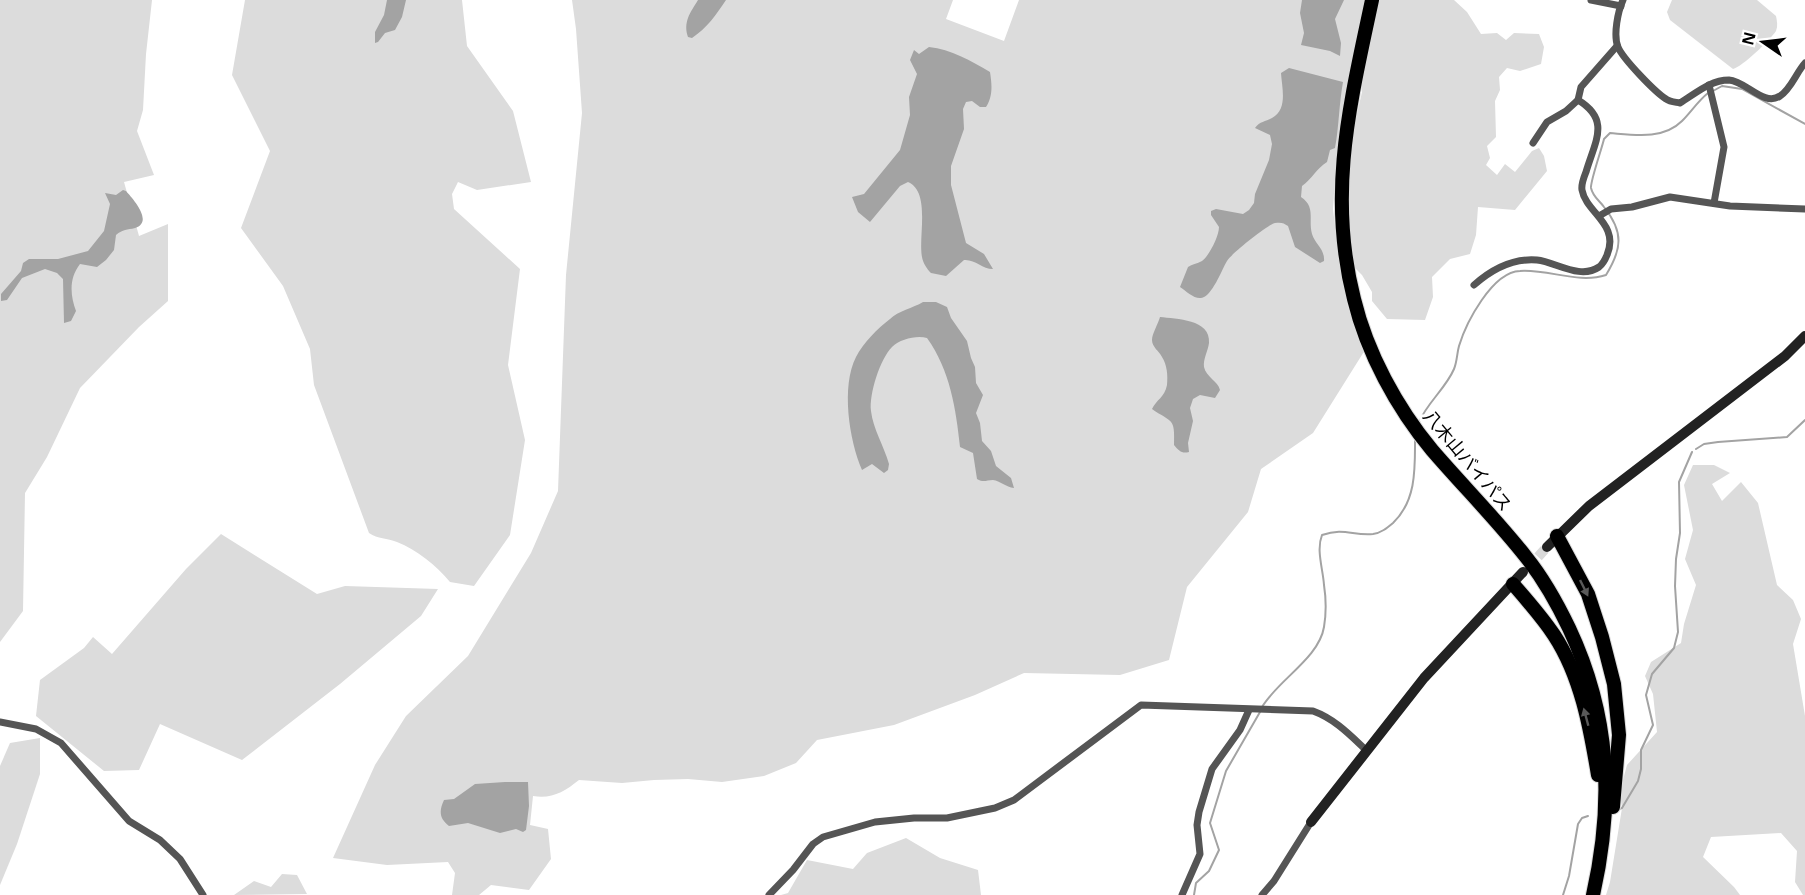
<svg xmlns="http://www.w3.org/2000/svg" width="1805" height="895" font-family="'Noto Sans','Noto Sans JP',sans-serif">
<rect width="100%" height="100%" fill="#fff"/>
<!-- green -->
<g fill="#dcdcdc">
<polygon points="0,0 152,0 146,54 143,110 137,131 154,175 124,182 139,236 168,224 168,301 139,327 80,388 47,457 25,493 23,611 0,642"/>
<path d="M245,0h217l5,46 46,65 18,71 -54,8 -19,-8 -6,12 2,15 66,60 -12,96 17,75 -15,95 -36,51 -24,-4c-14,-17 -33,-32 -53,-40 -10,-4 -19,-3 -28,-9l-55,-148 -4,-36 -27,-63 -42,-58 29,-77 -38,-76z"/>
<path d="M572,0h381l-7,19 58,22 15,-41h347l-11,46 -10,56 -9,58 -3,49 6,52 9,46 17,43 -52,83 -52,36 -13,43 -61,75 -18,73 -49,15 -96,-2 -49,22 -81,30 -77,15 -21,23 -32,13 -42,6 -34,-3 -34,1 -32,3 -43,-3c-15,12 -27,19 -46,16l-3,29 18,4 3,30 -22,31 -38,-5 -12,10h-27l3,-22 -7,-11 -61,3 -54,-7 42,-93 31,-49 62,-60 63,-103 27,-62 8,-216 16,-162 -6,-84z"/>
<polygon points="1379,0 1454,0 1467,12 1481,34 1497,33 1506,40 1514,33 1539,34 1544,47 1541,64 1520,71 1507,68 1499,77 1500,90 1495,101 1496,137 1487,146 1490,158 1486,165 1497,175 1505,164 1515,172 1532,151 1539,148 1544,156 1547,171 1515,210 1478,207 1476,235 1470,254 1450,259 1432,277 1433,297 1425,320 1387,319 1372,301 1372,292 1362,275 1353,266 1346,199 1349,149 1362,92 1362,73"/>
<path d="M1672,0h85l19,16c1,5 2,10 0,15 -5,8 -34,36 -43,38l-63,-49 -3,-8z"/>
<polygon points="1693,465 1714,465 1730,473 1712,484 1722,501 1741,482 1758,503 1777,585 1793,600 1801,619 1793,644 1805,716 1805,895 1803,895 1795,882 1797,851 1781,833 1711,837 1703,857 1734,887 1740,895 1606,895 1610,882 1622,808 1620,791 1627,765 1657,732 1653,694 1645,676 1651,662 1681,643 1684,624 1696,585 1685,559 1693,530 1684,485"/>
<polygon points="221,534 317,594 345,586 438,589 421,616 340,684 242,760 160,724 139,770 104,771 36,716 40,680 84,648 93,637 112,654 186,569"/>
<polygon points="40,738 40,774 17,844 0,885 0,766 10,743"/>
<polygon points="906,838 940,858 978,870 981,895 781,895 788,893 807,860 853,869 867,853"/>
<polygon points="282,874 297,875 307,894 234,895 254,881 271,887"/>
</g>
<!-- water -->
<g fill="#a3a3a3">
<polygon points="387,0 406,0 402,17 395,30 385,33 378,42 375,43 375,32 384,15"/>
<path d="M698,0h28c-10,15 -19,28 -34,38l-4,-1c-5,-15 2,-24 10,-37z"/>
<polygon points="1302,0 1344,0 1335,19 1341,43 1340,56 1330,51 1301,45 1304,33 1300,13"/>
<path d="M929,47c22,2 42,14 61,25 2,13 3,24 -4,35h-6l-8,-6 -6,1 -3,7 1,20 -13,37v19l15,58 18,11 9,15c-11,0 -18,-10 -29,-9l-18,16 -15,-3c-4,-4 -8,-10 -9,-16 -4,-20 9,-65 -14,-75l-8,4 -30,36 -12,-10 -6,-15 12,-3 36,-44 10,-35 -1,-18 8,-23 -7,-14 4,-10 5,4z"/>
<path d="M1289,68l54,14c-4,22 -4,44 -8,66l-5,2 -3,12c-11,7 -15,17 -25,24l-1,11c15,10 7,22 11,37 3,10 13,15 12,27l-4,2 -25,-16 -7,-21c-4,-3 -7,-4 -13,-3 -8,2 -44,31 -48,38 -5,8 -15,36 -26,37 -7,1 -15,-7 -21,-11l8,-20c4,-3 9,-3 14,-6 7,-5 17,-25 17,-34l-8,-12v-4l5,-2 27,5 6,-4 5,-7 1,-9 14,-34 3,-16 -2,-9 -15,-7c5,-7 10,-6 17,-10 16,-9 10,-29 9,-45z"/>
<path d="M123,190l3,1c7,8 28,31 9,37 -8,2 -12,1 -19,7l-2,15 -8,10 -9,7 -17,-3c-11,14 -10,31 -4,47l-5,10 -7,2 -1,-44 -6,-6 -12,-4 -23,9 -15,22 -6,1v-7l20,-23 2,-8 6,-4h29l30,-8 16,-20 6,-27 -5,-11 11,2z"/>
<path d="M923,302h13l11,5 4,11 16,23 4,17 4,9 1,16 7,12 -7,18 4,10 2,18 9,10 5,15 15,12 3,10c-8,-1 -14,-7 -21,-8 -7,0 -9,3 -16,-1l-4,-26 -13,-6c-4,-38 -10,-77 -33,-109 -10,-3 -27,1 -35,9 -12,12 -23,47 -21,64 2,18 13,35 18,53l-1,6 -4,3 -12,-9 -10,6c-13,-30 -21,-84 -6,-113 7,-14 22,-29 34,-38 8,-8 23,-11 33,-17z"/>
<path d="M1160,317c16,2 51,2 49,26 -1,8 -6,16 -5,24 2,10 14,14 16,23l-5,8 -15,-3 -7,4 -3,9 3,13 -5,22 1,9c-7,2 -10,-1 -15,-7 1,-28 -2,-22 -22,-36 4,-9 13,-12 15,-24 1,-10 0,-20 -5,-28 -3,-6 -10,-10 -10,-17 0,-6 6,-16 8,-23z"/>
<path d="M505,782h23l1,24 -3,24 -3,2 -7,-3 -16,4 -32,-10 -19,3c-10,-8 -10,-15 -5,-26l10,-1 21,-15z"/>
</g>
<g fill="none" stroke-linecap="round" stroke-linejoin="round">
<!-- stream -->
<g stroke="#a3a3a3" stroke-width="2">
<polyline points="1713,91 1722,86 1742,89 1805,124"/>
<path d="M1419,422c8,-19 27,-34 35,-53 3,-7 3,-16 5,-23 7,-23 33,-74 61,-75 29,-2 58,13 86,4 16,-26 18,-43 -2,-68 -5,-7 -11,-10 -13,-19 -1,-6 11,-40 13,-49l6,-6c24,2 53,7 72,-12 9,-9 16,-20 26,-28"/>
<polyline points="1696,449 1704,444 1718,442 1787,437 1805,420"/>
<path d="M1262,707c16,-27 57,-49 62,-80 2,-12 2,-29 0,-42 -1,-16 -8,-35 -2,-50 22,-8 31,1 51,-1 8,-1 14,-6 20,-11 24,-23 22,-56 22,-87"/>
<polyline points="1617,810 1622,808 1638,781 1641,769 1641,750 1653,725 1646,695 1652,674 1674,648 1678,632 1675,586 1676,559 1680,533 1679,482 1692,452"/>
<polyline points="1194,895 1196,883 1209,871 1219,850 1210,823 1226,771 1260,712"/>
<polyline points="1563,895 1569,876 1578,824 1582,818 1588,816"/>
</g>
<!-- secondary-tunnel -->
<polyline stroke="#d9d9d9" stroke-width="10" stroke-dasharray="10 5" stroke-linecap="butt" points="1528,568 1547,547"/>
<defs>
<g id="highway">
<path d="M1372,0c-22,104 -45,193 -18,299 13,54 43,109 78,151 31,36 65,70 94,107 17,21 31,46 43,71 41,87 45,174 24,267"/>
<polyline points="1557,536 1588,594 1602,637 1614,684 1619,735 1613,807"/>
<path d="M1513,584c14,16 29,33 41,51 27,41 36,92 44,140"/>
</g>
</defs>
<!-- highway casing -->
<use href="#highway" stroke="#dbdbdb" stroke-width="16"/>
<!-- street -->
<g stroke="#555" stroke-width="7">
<polyline points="1591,0 1621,6"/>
<path d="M1623,0c-5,11 -10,35 -5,47 5,12 37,45 48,52 4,3 9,3 14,4 15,-9 30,-23 49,-23 17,1 35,27 51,16 11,-7 16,-23 25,-33"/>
<polyline points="1709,85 1724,147 1714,203"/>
<polyline points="1533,143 1547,122 1566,111 1578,100"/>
<polyline points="1599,216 1611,209 1632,207 1670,197 1730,206 1805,209"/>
<path d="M1474,285c18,-16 39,-27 63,-25 19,2 43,20 62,7 4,-3 6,-7 8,-12 13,-31 -21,-42 -25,-65 -1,-6 2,-13 4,-18 9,-31 25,-52 -8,-72l3,-13 36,-41"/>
<polyline points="0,722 36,729 61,743 129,821 160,840 180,859 203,895"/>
<path d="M769,895l24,-25 20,-26 10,-7 52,-15 39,-4h33l48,-10 19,-8 127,-95 172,6c22,8 37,24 53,39"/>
<polyline points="1182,895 1200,854 1197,825 1199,812 1212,769 1240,730 1249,710"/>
<polyline points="1262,895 1274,881 1311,822"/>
</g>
<!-- secondary -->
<g stroke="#222" stroke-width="10">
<polyline points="1547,547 1589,506 1785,356 1805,336"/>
<polyline points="1311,822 1424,678 1523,572"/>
</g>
<!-- highway -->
<use href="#highway" stroke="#000" stroke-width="14"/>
</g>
<!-- one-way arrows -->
<defs><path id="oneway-solid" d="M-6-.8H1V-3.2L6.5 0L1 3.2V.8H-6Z" transform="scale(1.5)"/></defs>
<g fill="#595959">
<use href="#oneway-solid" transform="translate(1584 588) rotate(64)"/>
<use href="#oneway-solid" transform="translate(1586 717) rotate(-105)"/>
</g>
<g text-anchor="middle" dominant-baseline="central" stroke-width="6" stroke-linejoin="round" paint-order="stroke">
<!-- street labels -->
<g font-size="18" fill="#000" stroke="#fff">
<text transform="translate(1468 460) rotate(50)">八木山バイパス</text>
</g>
</g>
<!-- north arrow -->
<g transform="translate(1763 42) rotate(284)" stroke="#ffffff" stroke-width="4.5" paint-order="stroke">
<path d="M0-4.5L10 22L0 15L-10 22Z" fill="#000000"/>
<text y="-9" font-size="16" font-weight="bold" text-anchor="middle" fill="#000000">N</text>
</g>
</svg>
